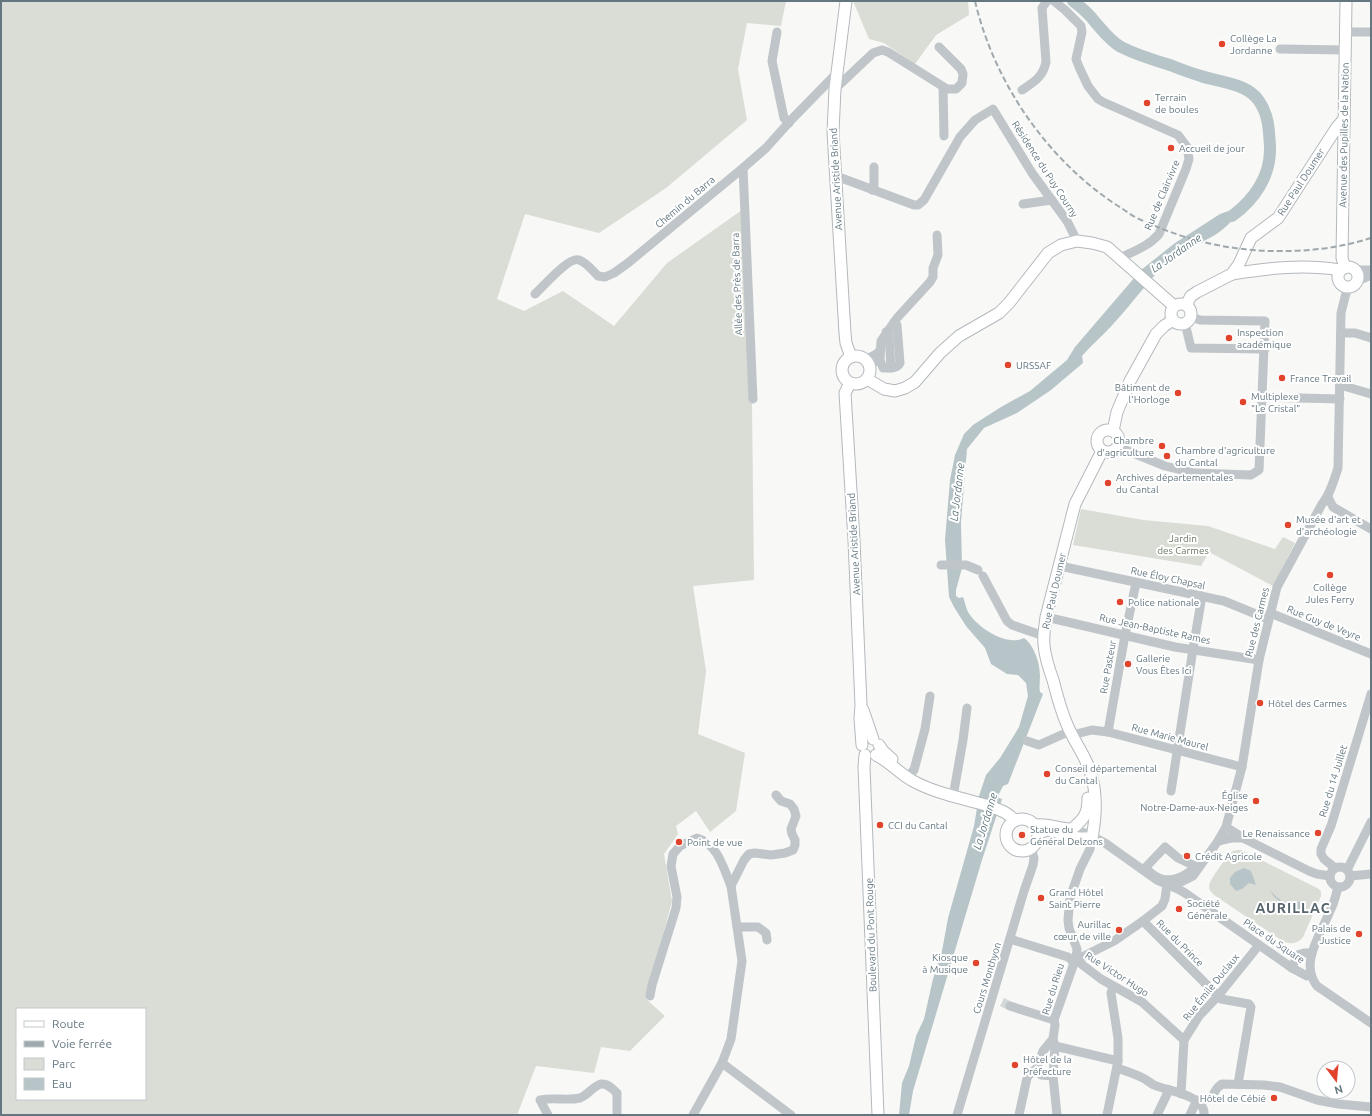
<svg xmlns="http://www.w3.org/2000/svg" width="1372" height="1116" font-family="Ubuntu,sans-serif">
<rect width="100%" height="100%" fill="#f8f8f6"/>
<!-- green -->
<g fill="#d9ddd5" fill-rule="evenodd">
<path d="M1,1h785l-5,25 -34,-3 -9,46 9,51 -81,68 -67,45 -74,-19 -28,85 27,12 39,-20 51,35 53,-63 75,-53 10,196 2,174 -61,6 13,85 -8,63 47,19 -9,58 -26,21 -14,-21 -20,15 2,8 -14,20 8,47 -26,98 19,17 -35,35 -29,-4 -7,26 -58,-7 -19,49h-516zM17,1009h128v90h-128z"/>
<polygon points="853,1 968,1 969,15 936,35 915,64 884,43 869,39"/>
<polygon points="1081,509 1143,520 1208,526 1275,549 1283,537 1295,543 1273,586 1209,552 1201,566 1073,545"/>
<path d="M1237,850h4l78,39 2,3v4l-18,41c-6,7 -11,7 -19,5l-70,-47c-3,-3 -5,-5 -5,-8 0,-7 16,-27 20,-33l4,-3z"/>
</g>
<!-- water -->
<g fill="#b7c5c8">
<path d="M1245,205c-9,12 -18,22 -30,30 -13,8 -27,11 -39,20 -24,19 -41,46 -62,68 -10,12 -22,21 -32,33l1,7 -32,27 -34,23 -33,15 -17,21 -6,73 1,46 -6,22v6l3,2 4,-1c2,5 3,11 5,15 9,15 38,35 56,26 10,7 16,25 16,38 0,5 -1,11 0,16l3,2 -35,90 -5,2 -4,8v4l3,1 -20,61 -69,231 -4,24h-10l3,-32 7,-17 7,-30 8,-17 9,-40 9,-28 6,-33 26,-92 5,-30 7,-21 14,-17 19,-31 9,-31 -2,-13 -8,-8 -11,-1 -16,-10 -6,-16 -19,-22 -12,-19 -5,-10 -4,-57 5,-60 5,-25 9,-21 9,-9 28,-18 29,-16 37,-31 8,-13 66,-77 34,-27 45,-29z"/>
<polygon points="1244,868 1251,871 1256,885 1249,883 1242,889 1236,891 1230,884 1230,878 1235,872"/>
<path d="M1270,890c12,14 14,12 30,12l3,7 -3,3h-2l-5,-7c-10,-2 -18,-4 -23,-15z"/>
</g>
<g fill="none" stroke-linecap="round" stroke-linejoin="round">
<!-- river -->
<path stroke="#b7c5c8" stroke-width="12" d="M1073,1c8,6 16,13 22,21 8,9 15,19 26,25 16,8 32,13 49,18 10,4 21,8 31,11 18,6 46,7 58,25 10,14 10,30 11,46 1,29 -16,53 -38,69"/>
<!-- minor-tunnel -->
<polyline stroke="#d3d8d8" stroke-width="9" stroke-dasharray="9 4.5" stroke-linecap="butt" points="1002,1002 1010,1006"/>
<defs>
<g id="major">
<polyline points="846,1 835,89 833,132 845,333 846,343 851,357"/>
<circle cx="1348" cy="277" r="10"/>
<polyline points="1345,268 1342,258 1346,1"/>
<path d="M1232,274c37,-6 72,-10 108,-4"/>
<circle cx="1181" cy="314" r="10"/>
<polyline points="1186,305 1191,296 1197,292 1232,274 1239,264 1251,238 1278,218 1337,127 1344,119"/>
<circle cx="856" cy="370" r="14"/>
<polyline points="867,379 884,389 895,391 905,388 915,382 940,353 959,336 999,313 1009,303 1048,253 1061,245 1077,241 1092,243 1107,247 1174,306"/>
<polyline points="850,383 845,393 854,540 861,705 860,718 862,745"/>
<circle cx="1108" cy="441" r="11"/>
<polyline points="1113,431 1117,412 1130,381 1156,334 1164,326 1173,320"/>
<polyline points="863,710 873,739"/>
<polyline points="879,745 883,751 892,759"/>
<polyline points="865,755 864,767 878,1115"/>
<path d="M876,755c14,7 24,19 37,26 24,13 50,17 76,25 10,4 19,6 26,15"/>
<circle cx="1022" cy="835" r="16"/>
<path d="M1034,825c14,-2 25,4 38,4 12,-10 16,-15 16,-31"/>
<path d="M1038,833l10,-3 31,8h13c4,-21 5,-47 -2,-67 -4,-13 -12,-24 -18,-36 -9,-17 -14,-36 -19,-55 -4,-11 -8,-23 -9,-35 -1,-10 1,-19 2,-28l29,-113 27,-53"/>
</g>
</defs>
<!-- major casing -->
<use href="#major" stroke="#b3b9bc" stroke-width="13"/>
<!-- minor -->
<g stroke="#bfc5c8" stroke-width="9">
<path d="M1054,1l11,9 16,16 1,6 -6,27 3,8 9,19 10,13 5,3 75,33 9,12 2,12 -3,10 -27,65c-10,12 -25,17 -39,24"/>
<polyline points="777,32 772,61 784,118 789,123"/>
<polyline points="1345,32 1371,32"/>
<polyline points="1280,49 1345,50"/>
<polyline points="943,87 944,136"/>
<polyline points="835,89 873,53 882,50 888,52 947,89 956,89 962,83 963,74 961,69 939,47"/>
<path d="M1022,90c12,-8 21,-13 24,-28l-4,-54 5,-7"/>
<polyline points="743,168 753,399"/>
<polyline points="836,176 914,205 918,205 924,200 960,137 975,120 993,109 1032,173 1067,221 1077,241"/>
<polyline points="872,190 874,185 874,167"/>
<polyline points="1023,204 1052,200"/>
<polyline points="1355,270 1371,270"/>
<polyline points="1356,282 1371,275"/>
<path d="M535,294c8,-7 34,-38 44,-34 7,2 14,11 19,16l7,1 9,-4 14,-10 115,-95 23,-20 26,-29 45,-46"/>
<path d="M894,322l3,3 3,38c-3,6 -11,5 -17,5l-3,-8 1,-19 16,-23 33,-36 3,-5v-9l5,-13 -1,-20"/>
<polyline points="1185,323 1191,348 1265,349"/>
<polyline points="886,332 889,335 891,368"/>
<polyline points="1341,333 1355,333 1371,338"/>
<path d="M864,359c6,-2 13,-3 16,-9"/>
<polyline points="870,371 872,363 880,360"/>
<polyline points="1340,385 1371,394"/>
<polyline points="1262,397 1340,399"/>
<polyline points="1118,447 1165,466 1194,473 1251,475 1259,470 1265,321 1200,320 1191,317"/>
<polyline points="1328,497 1333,507 1371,529"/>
<polyline points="941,565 966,565 978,570"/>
<polyline points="1060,566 1224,601 1268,619"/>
<polyline points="983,576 1007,621 1012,625 1044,636"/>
<polyline points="1270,613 1371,654"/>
<polyline points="1046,617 1175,647 1259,660"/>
<polyline points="1108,732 1125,635 1136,583"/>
<polyline points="1072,735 1092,730 1108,732 1242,767"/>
<polyline points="1027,741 1039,745 1070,731"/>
<polyline points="911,773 914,770 925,729 930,696"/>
<polyline points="954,791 963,740 967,708"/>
<polyline points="1171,791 1193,649 1202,596"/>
<polyline points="1226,827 1245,839 1309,871 1317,874 1330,876"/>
<polyline points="1072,829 1088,834 1105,843 1157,880 1178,889 1185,893 1292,968 1307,976 1311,975"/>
<polyline points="1218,841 1231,838 1244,838"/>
<path d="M1165,847l13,11 17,8c-9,12 -27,18 -40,10 -4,-2 -7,-6 -10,-8z"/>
<circle cx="1340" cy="877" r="10"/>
<polyline points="1335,868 1324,859 1321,854 1321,849 1331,826 1371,694"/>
<polyline points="1347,870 1371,822"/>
<polyline points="1350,876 1371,874"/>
<path d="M1167,884l12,-1 14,-7 25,-35 8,-14 16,-60 17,-107 18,-73 45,-83c8,-9 12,-24 16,-36l3,-155 4,-16 3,-10"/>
<path d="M1338,887c-2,8 -4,17 -8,24 -9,23 -31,52 -13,75l54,37"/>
<polyline points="1143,921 1221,999 1249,1004 1251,1007 1238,1084"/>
<polyline points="737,927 758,927 766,933 767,940"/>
<polyline points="1010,939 1068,957 1073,961"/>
<polyline points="1076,960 1101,979 1142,1002 1184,1040"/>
<polyline points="1076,960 1077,949 1069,928 1068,920 1070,898 1080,869 1090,849 1092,838"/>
<polyline points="1073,961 1076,960 1114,941 1143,921 1162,906 1165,899 1167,884"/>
<polyline points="1292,968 1297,955 1304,953 1312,953"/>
<path d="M650,996l2,-11 24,-77 1,-11 -6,-31 2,-12 7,-8 17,-8c20,5 27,31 34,48"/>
<polyline points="1010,1006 1054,1020"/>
<polyline points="1053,1039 1043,1051 1037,1068 1041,1075 1053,1076"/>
<polyline points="1055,1046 1118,1061"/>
<polyline points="722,1063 731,1039 742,961 731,886 744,860 749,854 755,853 771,855 785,853 793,850 795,845 795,840 792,834 791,829 796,816 794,809 790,804 781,801 776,795"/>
<path d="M1117,1068c9,3 18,6 26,10 4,2 7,5 11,7 13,6 52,10 50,30"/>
<polyline points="1181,1094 1184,1040 1199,1016 1218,996 1259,945"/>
<path d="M548,1115l-8,-15c13,-3 27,1 40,-2 8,-3 13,-12 21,-14 7,-1 11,5 16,9v22"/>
<polyline points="693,1115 722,1063 791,1115"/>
<polyline points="957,1115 1024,891 1033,865 1034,858 1031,848"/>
<polyline points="1019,1115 1027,1078 1029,1075 1037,1068"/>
<polyline points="1057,1115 1053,1076 1055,1046 1053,1039 1055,1025 1054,1020 1073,966 1073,961"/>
<polyline points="1107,1115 1118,1061 1118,1038 1111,993 1113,987"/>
<polyline points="1157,1115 1169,1090"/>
<path d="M1190,1115l7,-15c22,0 13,-9 25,-16l42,1 16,2 37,13 21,4 33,3"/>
</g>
<!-- major -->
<use href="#major" stroke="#fff" stroke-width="11"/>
<!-- rail -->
<path stroke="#9fa8ac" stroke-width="2" stroke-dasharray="6 3" stroke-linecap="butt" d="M975,1c19,81 71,157 140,203 7,4 13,9 20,13 47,23 97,35 149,34 29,0 59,-4 87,-13"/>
</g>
<!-- markers -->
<g fill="#e1442d" stroke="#fff" stroke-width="1.5">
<circle cx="1222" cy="44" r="4"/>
<circle cx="1147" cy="103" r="4"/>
<circle cx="1171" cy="148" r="4"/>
<circle cx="1229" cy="338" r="4"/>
<circle cx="1008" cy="365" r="4"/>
<circle cx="1282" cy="378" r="4"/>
<circle cx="1178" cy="393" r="4"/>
<circle cx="1243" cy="402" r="4"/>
<circle cx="1162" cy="446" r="4"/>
<circle cx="1167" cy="456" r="4"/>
<circle cx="1108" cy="483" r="4"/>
<circle cx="1288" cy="525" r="4"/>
<circle cx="1330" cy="575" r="4"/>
<circle cx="1120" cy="602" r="4"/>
<circle cx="1128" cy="664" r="4"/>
<circle cx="1260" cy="703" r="4"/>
<circle cx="1047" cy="774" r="4"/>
<circle cx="1256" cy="801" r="4"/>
<circle cx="880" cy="825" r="4"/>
<circle cx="1318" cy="833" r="4"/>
<circle cx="1022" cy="835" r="4"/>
<circle cx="679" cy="842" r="4"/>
<circle cx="1187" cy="856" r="4"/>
<circle cx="1041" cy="898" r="4"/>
<circle cx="1179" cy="909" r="4"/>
<circle cx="1119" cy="930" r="4"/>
<circle cx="1359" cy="934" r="4"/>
<circle cx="976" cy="963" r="4"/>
<circle cx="1015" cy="1065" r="4"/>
<circle cx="1274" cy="1098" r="4"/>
</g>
<g text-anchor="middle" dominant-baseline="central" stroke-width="4" stroke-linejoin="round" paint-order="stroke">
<!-- poi labels -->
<g font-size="10" fill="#647780" stroke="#fff" text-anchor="start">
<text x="1230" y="38">Collège La<tspan x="1230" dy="12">Jordanne</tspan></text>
<text x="1155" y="97">Terrain<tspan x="1155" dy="12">de boules</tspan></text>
<text x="1179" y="148">Accueil de jour</text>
<text x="1237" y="332">Inspection<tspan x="1237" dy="12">académique</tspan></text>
<text x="1016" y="365">URSSAF</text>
<text x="1290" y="378">France Travail</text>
<text x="1170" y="387" text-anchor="end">Bâtiment de<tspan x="1170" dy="12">l'Horloge</tspan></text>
<text x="1251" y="396">Multiplexe<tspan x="1251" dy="12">"Le Cristal"</tspan></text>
<text x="1154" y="440" text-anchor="end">Chambre<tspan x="1154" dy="12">d'agriculture</tspan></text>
<text x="1175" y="450">Chambre d'agriculture<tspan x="1175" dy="12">du Cantal</tspan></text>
<text x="1116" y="477">Archives départementales<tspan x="1116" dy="12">du Cantal</tspan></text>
<text x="1296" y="519">Musée d'art et<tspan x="1296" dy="12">d'archéologie</tspan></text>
<text x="1330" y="587" text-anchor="middle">Collège<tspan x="1330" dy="12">Jules Ferry</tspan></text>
<text x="1128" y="602">Police nationale</text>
<text x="1136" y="658">Gallerie<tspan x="1136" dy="12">Vous Êtes Ici</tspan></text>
<text x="1268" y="703">Hôtel des Carmes</text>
<text x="1055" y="768">Conseil départemental<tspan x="1055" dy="12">du Cantal</tspan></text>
<text x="1248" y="795" text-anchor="end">Église<tspan x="1248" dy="12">Notre-Dame-aux-Neiges</tspan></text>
<text x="888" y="825">CCI du Cantal</text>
<text x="1030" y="829">Statue du<tspan x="1030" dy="12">Général Delzons</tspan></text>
<text x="1310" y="833" text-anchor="end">Le Renaissance</text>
<text x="687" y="842">Point de vue</text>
<text x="1195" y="856">Crédit Agricole</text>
<text x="1049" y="892">Grand Hôtel<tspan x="1049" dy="12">Saint Pierre</tspan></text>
<text x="1187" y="903">Société<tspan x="1187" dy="12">Générale</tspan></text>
<text x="1111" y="924" text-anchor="end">Aurillac<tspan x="1111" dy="12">cœur de ville</tspan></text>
<text x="1351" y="928" text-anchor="end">Palais de<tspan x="1351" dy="12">Justice</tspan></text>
<text x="968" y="957" text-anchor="end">Kiosque<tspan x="968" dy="12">à Musique</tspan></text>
<text x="1023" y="1059">Hôtel de la<tspan x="1023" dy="12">Préfecture</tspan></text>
<text x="1266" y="1098" text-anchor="end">Hôtel de Cébié</text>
</g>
<!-- street labels -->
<g font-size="10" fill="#647780" stroke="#fff">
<text transform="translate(1344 135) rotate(-89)">Avenue des Pupilles de la Nation</text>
<text transform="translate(1045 169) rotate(57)">Résidence du Puy Courny</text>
<text transform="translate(836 179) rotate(-93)">Avenue Aristide Briand</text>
<text transform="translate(1301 182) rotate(-57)">Rue Paul Doumer</text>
<text transform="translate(1162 195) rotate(-67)">Rue de Clairvivre</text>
<text transform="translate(685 202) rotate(-40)">Chemin du Barra</text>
<text transform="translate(737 284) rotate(-92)">Allée des Près de Barra</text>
<text transform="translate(854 544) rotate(-93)">Avenue Aristide Briand</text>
<text transform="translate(1168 578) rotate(12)">Rue Éloy Chapsal</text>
<text transform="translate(1054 591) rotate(-77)">Rue Paul Doumer</text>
<text transform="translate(1257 622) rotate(-76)">Rue des Carmes</text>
<text transform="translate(1324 623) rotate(22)">Rue Guy de Veyre</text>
<text transform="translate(1155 629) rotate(12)">Rue Jean-Baptiste Rames</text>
<text transform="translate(1108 667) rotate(-80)">Rue Pasteur</text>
<text transform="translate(1170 737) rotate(15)">Rue Marie Maurel</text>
<text transform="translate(1333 781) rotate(-73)">Rue du 14 Juillet</text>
<text transform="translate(871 935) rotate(-92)">Boulevard du Pont Rouge</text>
<text transform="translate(1274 941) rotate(34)">Place du Square</text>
<text transform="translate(1180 943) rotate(45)">Rue du Prince</text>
<text transform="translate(1117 974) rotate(33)">Rue Victor Hugo</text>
<text transform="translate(987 978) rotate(-73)">Cours Monthyon</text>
<text transform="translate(1211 987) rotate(-51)">Rue Émile Duclaux</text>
<text transform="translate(1053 989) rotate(-73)">Rue du Rieu</text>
</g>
<!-- park labels -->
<g font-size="10" fill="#697963" stroke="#fff">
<text x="1183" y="538">Jardin<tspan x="1183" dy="12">des Carmes</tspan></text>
</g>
<!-- water labels -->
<g font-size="11" font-style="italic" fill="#5e767b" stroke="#fff">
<text transform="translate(1176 253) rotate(-35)">La Jordanne</text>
<text transform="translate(957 492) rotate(-83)">La Jordanne</text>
<text transform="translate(985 821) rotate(-73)">La Jordanne</text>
</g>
<!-- district labels -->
<g font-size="14" font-weight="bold" letter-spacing="1" fill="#56646c" stroke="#fff">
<text x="1293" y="908">AURILLAC</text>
</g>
</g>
<!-- border -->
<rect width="1372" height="1116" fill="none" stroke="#647780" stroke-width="4"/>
<!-- legend -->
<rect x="16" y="1008" width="130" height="92" fill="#ffffff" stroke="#c1c9cc"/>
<rect x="24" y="1021" width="20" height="6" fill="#ffffff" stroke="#c1c9cc"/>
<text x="52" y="1028" font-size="12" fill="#647780">Route</text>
<rect x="24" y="1041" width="20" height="6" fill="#9fa8ac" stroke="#c1c9cc"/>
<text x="52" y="1048" font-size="12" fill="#647780">Voie ferrée</text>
<rect x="24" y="1058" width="20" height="12" fill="#d9ddd5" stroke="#c1c9cc"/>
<text x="52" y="1068" font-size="12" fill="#647780">Parc</text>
<rect x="24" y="1078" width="20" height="12" fill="#b7c5c8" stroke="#c1c9cc"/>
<text x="52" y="1088" font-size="12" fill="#647780">Eau</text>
<!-- north arrow -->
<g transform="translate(1336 1080) rotate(164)"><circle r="19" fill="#ffffff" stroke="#c1c9cc"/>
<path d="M0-3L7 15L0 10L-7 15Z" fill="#e1442d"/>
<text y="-6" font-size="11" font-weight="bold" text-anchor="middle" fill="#647780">N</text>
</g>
</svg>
